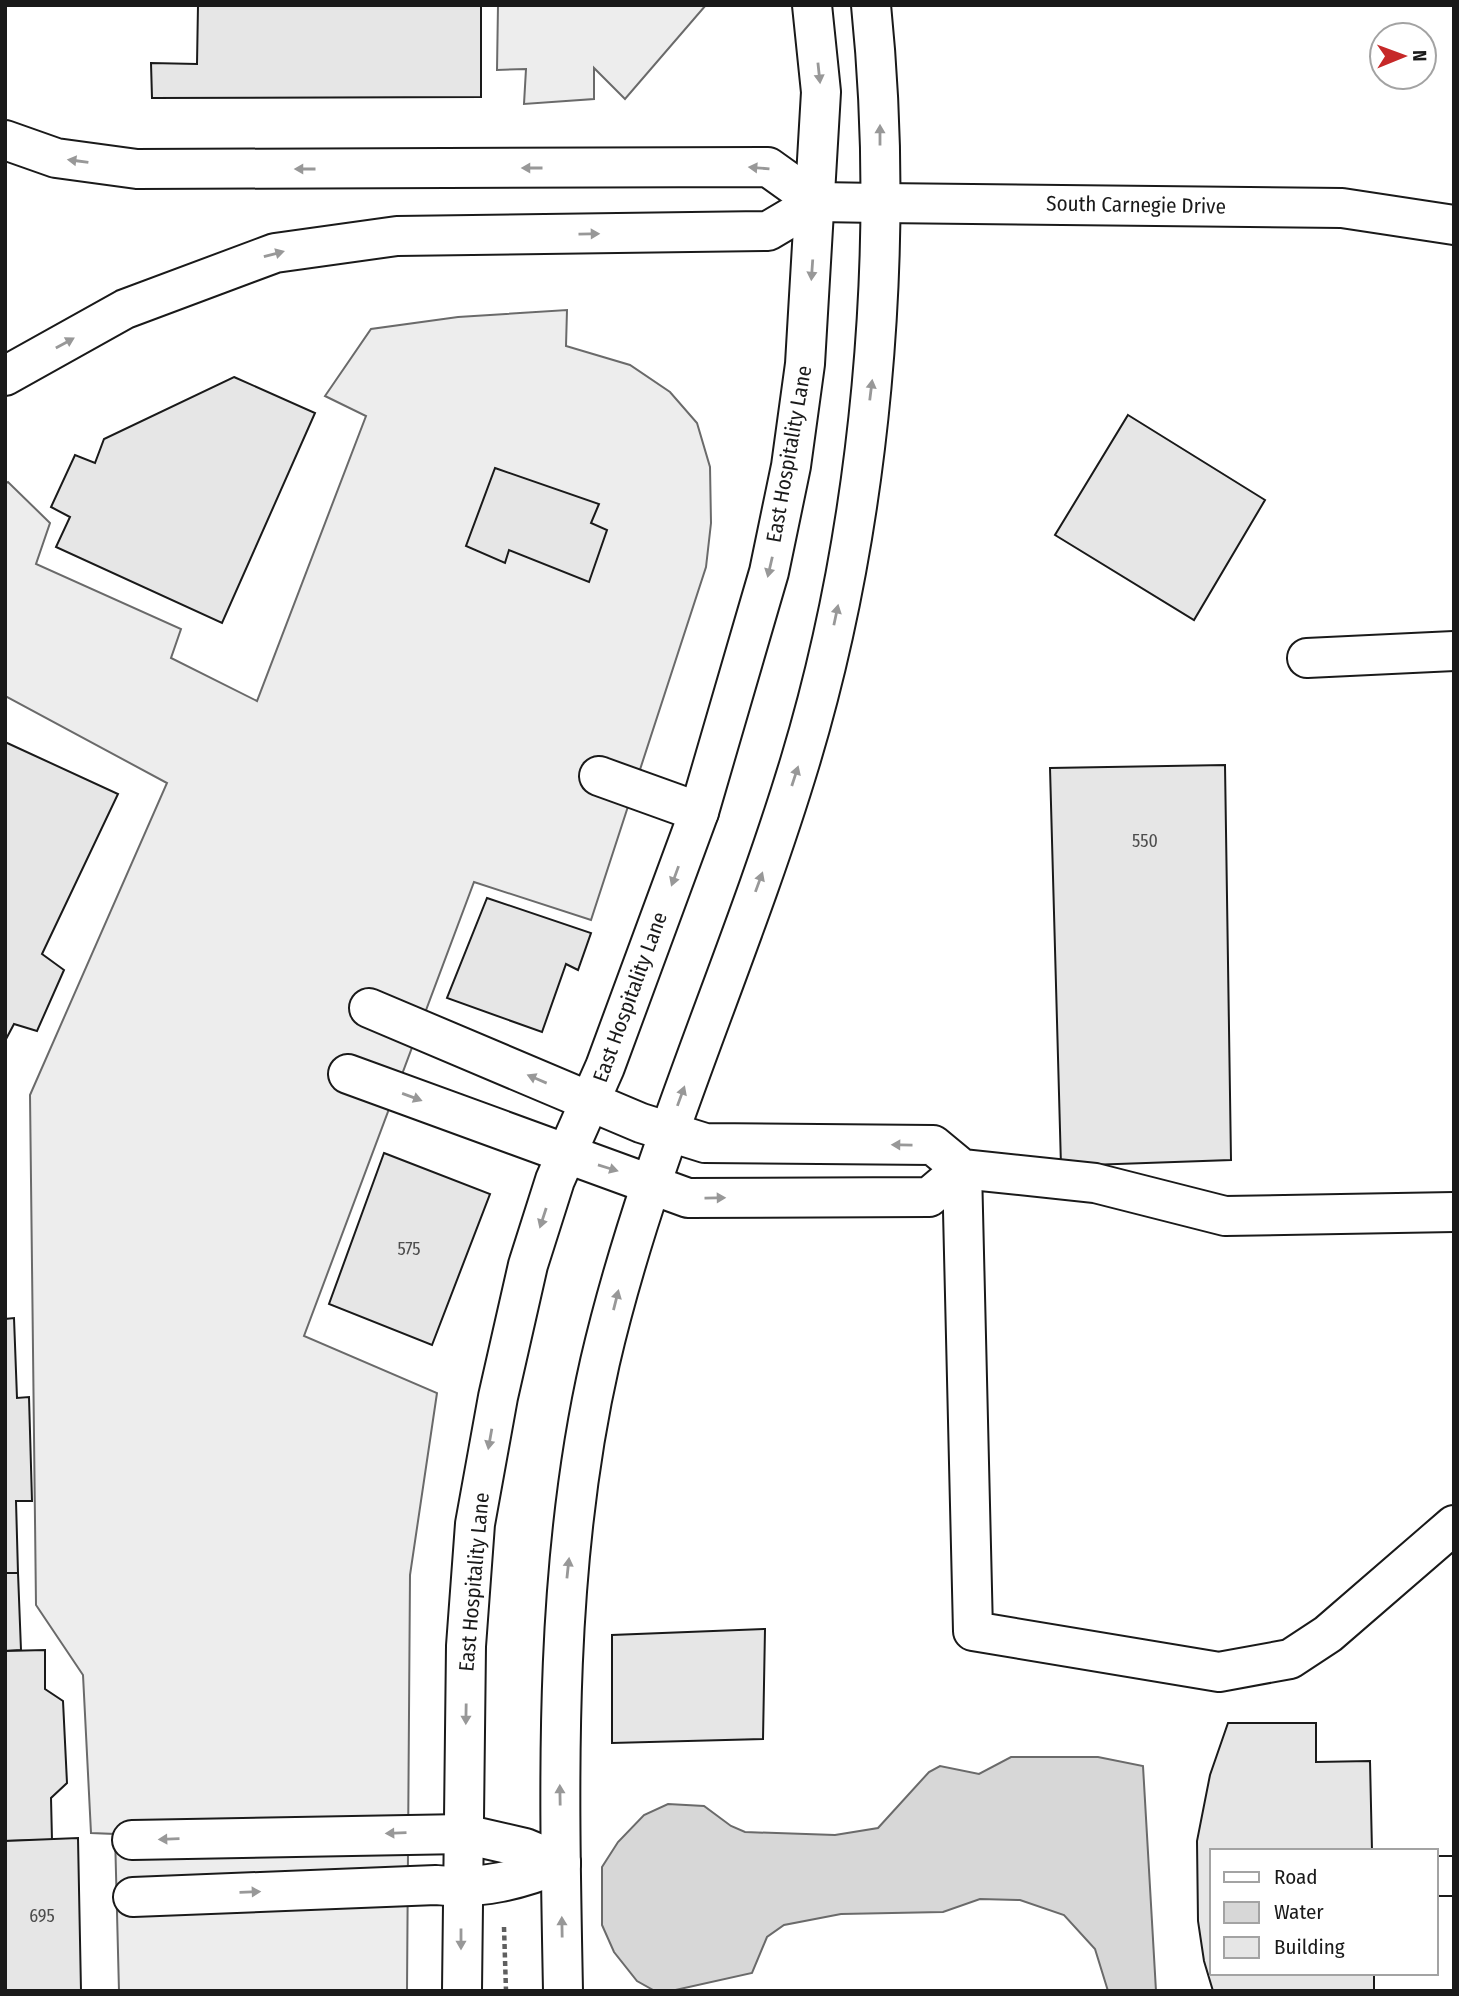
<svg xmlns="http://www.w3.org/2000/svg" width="1459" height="1996" font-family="'Fira Sans Condensed',sans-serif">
<rect width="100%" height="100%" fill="#fff"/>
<!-- built -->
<g fill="#ededed" stroke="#6a6a6a" stroke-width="2">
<polygon points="498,5 706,5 625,99 594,68 594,99 524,104 526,69 497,70"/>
<polygon points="567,310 566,346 630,365 670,392 697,423 710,467 711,523 706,567 591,920 474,882 304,1336 437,1393 410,1575 407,1991 119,1991 115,1834 91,1833 83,1675 36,1605 30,1095 167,783 5,696 5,484 8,482 50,523 36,564 181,629 171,658 257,701 366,416 325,396 371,329 458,317"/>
</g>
<!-- water -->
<polygon fill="#d7d7d7" stroke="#6a6a6a" stroke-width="2" points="1011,1757 1098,1757 1143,1766 1156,1991 1108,1991 1095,1949 1064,1915 1020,1900 980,1899 943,1912 841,1914 784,1925 767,1937 752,1973 671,1991 655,1991 637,1981 614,1952 602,1925 602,1867 618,1842 644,1815 668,1804 704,1806 731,1826 745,1832 835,1835 878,1828 929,1772 940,1766 979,1774"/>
<!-- building -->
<g fill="#e6e6e6" stroke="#1a1a1a" stroke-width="2">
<polygon points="198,5 481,5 481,97 152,98 151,63 197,64"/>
<polygon points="234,377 315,413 222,623 56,547 70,517 51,507 75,455 95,463 104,439"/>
<polygon points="1128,415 1265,500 1194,620 1055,535"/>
<polygon points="495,468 599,504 591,523 607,530 589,582 509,550 505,563 466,546"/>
<polygon points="5,742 118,794 42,954 64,970 37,1031 14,1024 5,1041"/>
<polygon points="1225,765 1231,1160 1061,1166 1050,768"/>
<polygon points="487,898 591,933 578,970 566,964 542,1032 447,998"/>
<polygon points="384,1153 490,1194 432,1345 329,1304"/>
<polygon points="14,1318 17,1398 29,1397 32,1501 16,1501 18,1573 5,1573 5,1319"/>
<polygon points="5,1573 18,1573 21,1650 5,1651"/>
<polygon points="765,1629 763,1739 612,1743 612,1635"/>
<polygon points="45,1650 45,1689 63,1701 67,1783 51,1798 52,1840 5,1841 5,1651"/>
<polygon points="1228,1723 1316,1723 1316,1762 1370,1761 1372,1851 1212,1851 1212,1973 1374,1973 1374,1991 1213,1991 1204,1961 1198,1921 1197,1841 1210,1775"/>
<polygon points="78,1838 81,1991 5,1991 5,1841"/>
</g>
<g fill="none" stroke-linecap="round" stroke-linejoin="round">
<defs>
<g id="minor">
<polyline points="880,203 1342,208 1454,225"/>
<polyline points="1307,658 1454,651"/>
<polyline points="599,776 699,812"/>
<polyline points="369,1008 641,1123 705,1143 933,1145 962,1169 1095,1183 1225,1216 1454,1212"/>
<polyline points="348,1074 688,1198 929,1197 962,1169"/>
<polyline points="962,1169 973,1631 1219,1672 1290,1659 1328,1634 1454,1525"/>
<polyline points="132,1840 464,1834 525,1848 561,1863"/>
<polyline points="1440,1876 1454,1876"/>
<path d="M133,1897l303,-12c44,5 84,-5 125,-22"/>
</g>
<g id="major">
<polyline points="817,202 880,203"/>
<polyline points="462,1991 466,1646 475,1524 498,1397 528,1265 555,1180 605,1067 699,812 769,572 791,466 805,364 821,92 812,5"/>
<path d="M563,1991c-4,-211 -10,-422 37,-629 48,-207 139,-398 200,-600 71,-235 96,-513 71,-757"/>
</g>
<polyline id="highway" points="5,140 56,158 137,169 768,167 817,202 768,231 397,236 275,253 125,309 5,376"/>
</defs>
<!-- minor casing -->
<use href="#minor" stroke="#1a1a1a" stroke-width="42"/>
<!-- major casing -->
<use href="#major" stroke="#1a1a1a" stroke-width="42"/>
<!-- highway casing -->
<use href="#highway" stroke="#1a1a1a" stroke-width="42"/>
<!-- path -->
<polyline stroke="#5f5f5f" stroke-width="4.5" stroke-dasharray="5 3.5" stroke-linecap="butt" points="504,1927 506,1991"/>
<!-- minor -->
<use href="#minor" stroke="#fff" stroke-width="38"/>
<!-- major -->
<use href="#major" stroke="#fff" stroke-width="38"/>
<!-- highway -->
<use href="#highway" stroke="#fff" stroke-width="38"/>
</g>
<!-- one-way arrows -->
<defs><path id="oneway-solid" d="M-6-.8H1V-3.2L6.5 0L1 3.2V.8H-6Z" transform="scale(1.75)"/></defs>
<g fill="#989898">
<use href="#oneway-solid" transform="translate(819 73) rotate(84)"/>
<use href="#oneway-solid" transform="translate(880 135) rotate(-90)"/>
<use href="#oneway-solid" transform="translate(78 161) rotate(-172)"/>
<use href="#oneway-solid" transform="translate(532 168) rotate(180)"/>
<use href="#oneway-solid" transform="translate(759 168) rotate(-175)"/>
<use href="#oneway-solid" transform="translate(305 169) rotate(180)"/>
<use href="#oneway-solid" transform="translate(589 234) rotate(-1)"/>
<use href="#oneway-solid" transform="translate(274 254) rotate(-15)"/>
<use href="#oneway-solid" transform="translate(812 270) rotate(94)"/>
<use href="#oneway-solid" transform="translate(65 343) rotate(-29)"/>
<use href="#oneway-solid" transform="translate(871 390) rotate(-83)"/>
<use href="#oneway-solid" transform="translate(770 567) rotate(103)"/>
<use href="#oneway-solid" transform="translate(836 615) rotate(-78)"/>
<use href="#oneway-solid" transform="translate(795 776) rotate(-72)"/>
<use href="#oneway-solid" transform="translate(675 876) rotate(110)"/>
<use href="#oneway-solid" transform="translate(759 882) rotate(-70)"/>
<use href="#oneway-solid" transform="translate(537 1079) rotate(-157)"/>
<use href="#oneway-solid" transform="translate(681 1096) rotate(-70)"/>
<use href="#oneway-solid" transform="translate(412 1097) rotate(20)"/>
<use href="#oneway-solid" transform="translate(902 1145) rotate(-179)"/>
<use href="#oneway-solid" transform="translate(608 1168) rotate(17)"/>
<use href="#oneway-solid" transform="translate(715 1198) rotate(-1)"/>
<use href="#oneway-solid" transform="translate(543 1218) rotate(108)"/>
<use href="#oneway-solid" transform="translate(616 1300) rotate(-76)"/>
<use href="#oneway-solid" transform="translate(490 1439) rotate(100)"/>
<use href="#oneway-solid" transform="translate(568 1568) rotate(-84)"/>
<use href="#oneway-solid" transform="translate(466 1714) rotate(91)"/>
<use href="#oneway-solid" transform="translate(560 1795) rotate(-91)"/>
<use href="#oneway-solid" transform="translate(396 1833) rotate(178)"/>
<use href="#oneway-solid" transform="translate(169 1839) rotate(178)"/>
<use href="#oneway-solid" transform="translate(250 1892) rotate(-2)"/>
<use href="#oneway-solid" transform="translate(562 1927) rotate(-91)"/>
<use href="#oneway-solid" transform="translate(461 1939) rotate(90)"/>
</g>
<g text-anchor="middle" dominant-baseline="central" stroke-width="5" stroke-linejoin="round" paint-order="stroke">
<!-- number labels -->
<g font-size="18" fill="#4d4d4d">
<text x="1145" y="841">550</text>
<text x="409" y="1249">575</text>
<text x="42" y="1916">695</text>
</g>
<!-- street labels -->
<g font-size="21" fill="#1a1a1a" stroke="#fff">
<text transform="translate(1136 205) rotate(1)">South Carnegie Drive</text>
<text transform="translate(789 454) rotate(-80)">East Hospitality Lane</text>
<text transform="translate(630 997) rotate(-70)">East Hospitality Lane</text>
<text transform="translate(474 1582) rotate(-85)">East Hospitality Lane</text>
</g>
</g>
<!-- border -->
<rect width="1459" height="1996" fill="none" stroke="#1a1a1a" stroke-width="14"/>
<!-- legend -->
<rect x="1210" y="1849" width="228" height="126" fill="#ffffff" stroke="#a3a3a3" stroke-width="2"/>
<rect x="1224" y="1872" width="35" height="10" fill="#ffffff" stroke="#a3a3a3" stroke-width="2"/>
<text x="1274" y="1884" font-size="21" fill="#1a1a1a">Road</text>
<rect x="1224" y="1902" width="35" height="21" fill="#d7d7d7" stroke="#a3a3a3" stroke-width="2"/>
<text x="1274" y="1919" font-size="21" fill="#1a1a1a">Water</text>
<rect x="1224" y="1937" width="35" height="21" fill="#e6e6e6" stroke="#a3a3a3" stroke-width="2"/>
<text x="1274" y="1954" font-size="21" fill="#1a1a1a">Building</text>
<!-- north arrow -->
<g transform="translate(1403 56) rotate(89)"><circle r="33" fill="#ffffff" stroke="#a3a3a3" stroke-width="2"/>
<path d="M0-5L12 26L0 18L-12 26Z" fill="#c62828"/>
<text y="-10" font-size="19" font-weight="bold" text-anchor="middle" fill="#1a1a1a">N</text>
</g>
</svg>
